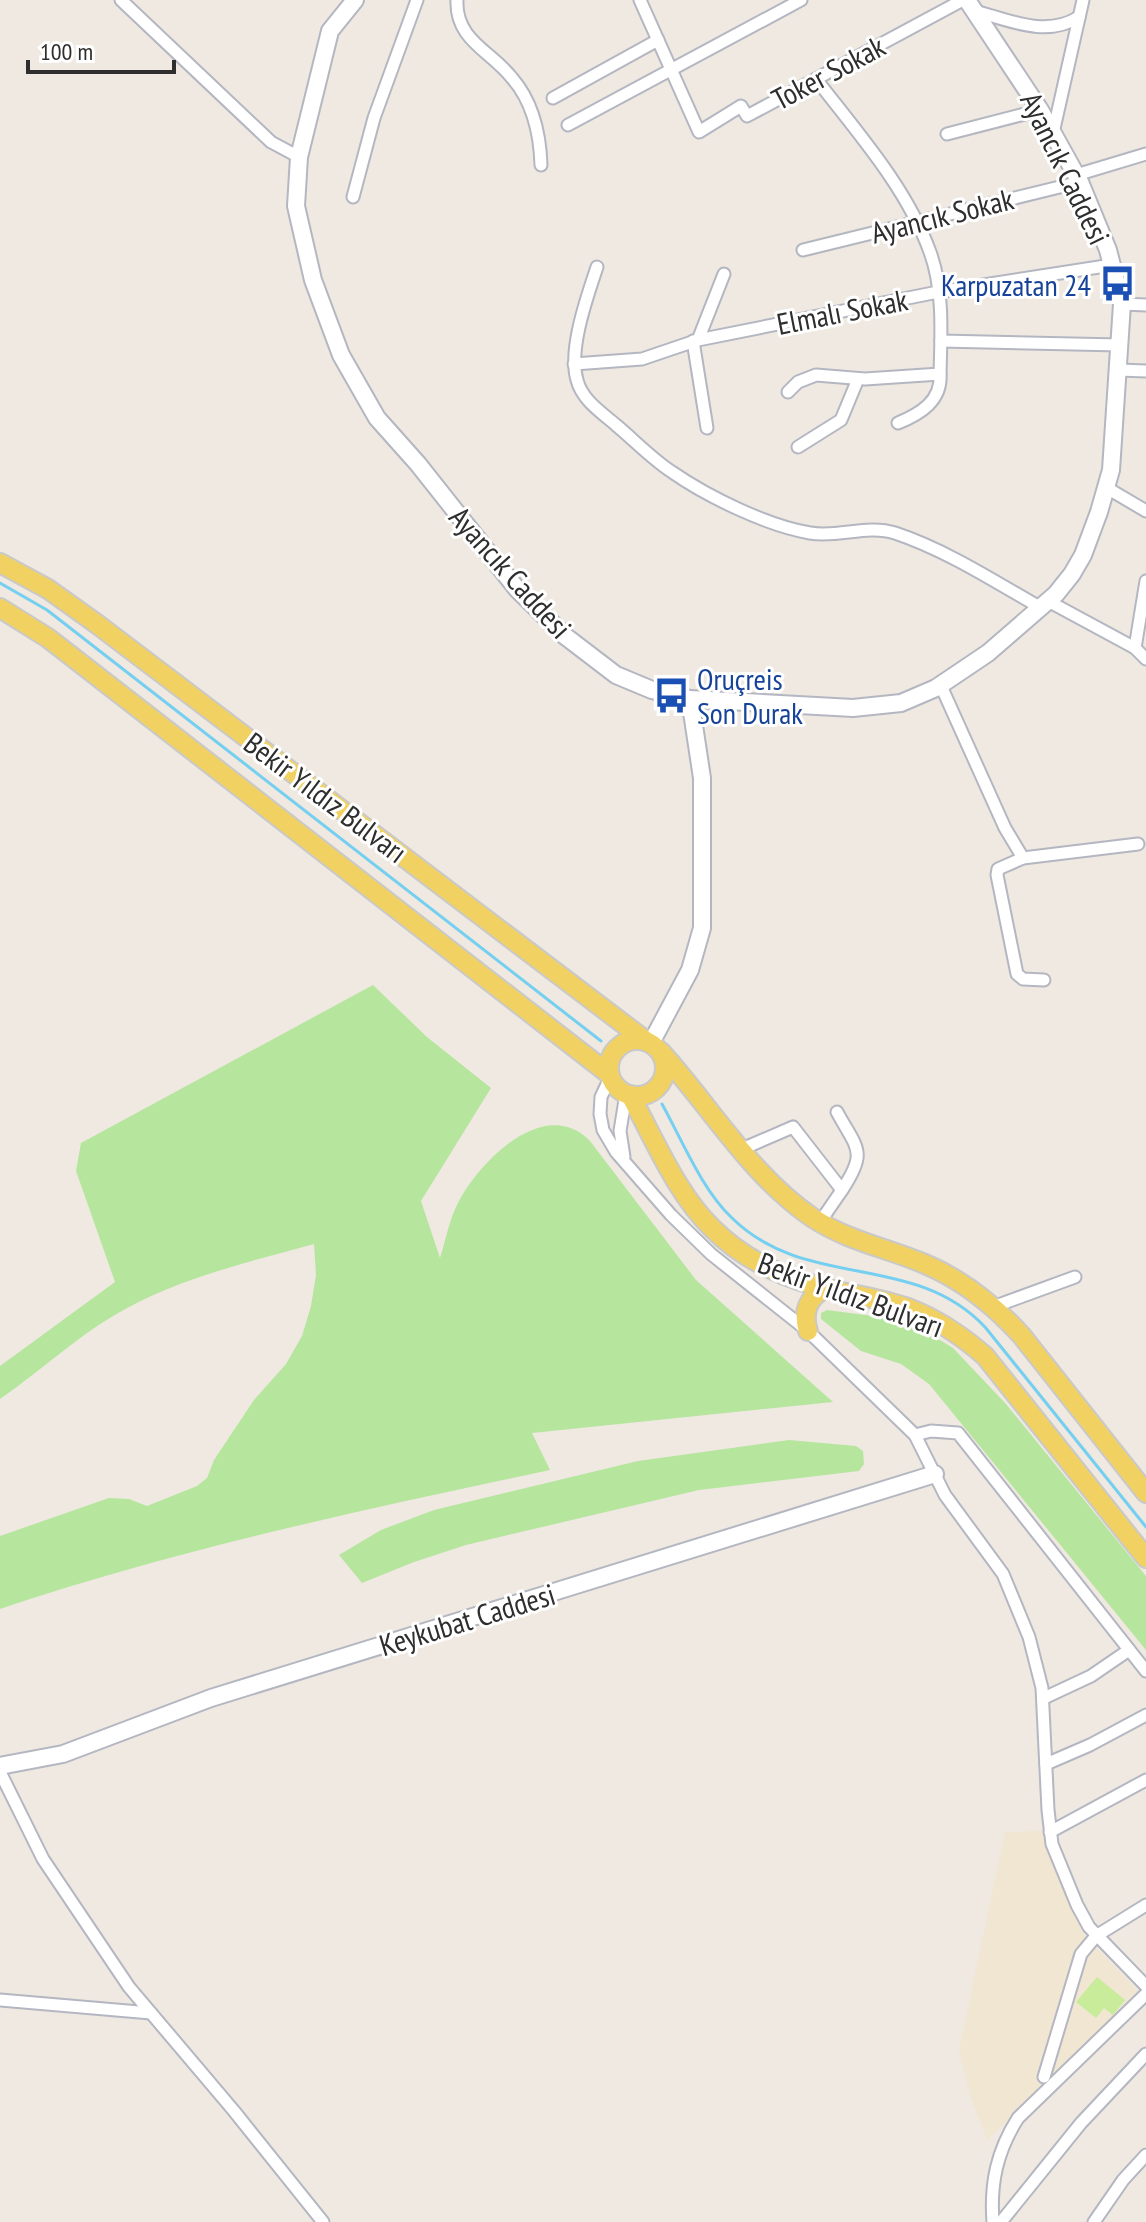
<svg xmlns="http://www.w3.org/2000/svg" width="1146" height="2222" font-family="'PT Sans Narrow',sans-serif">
<rect width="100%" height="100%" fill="#efe9e1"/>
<!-- education -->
<polygon fill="#f0e6d1" points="1044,1831 1083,1934 1140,1993 987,2140 970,2095 959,2050 1005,1832"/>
<!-- green -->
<g fill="#b6e59e">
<path d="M373,985l54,52 64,51 -70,113 19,57c6,-18 9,-39 19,-57 21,-40 86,-106 131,-60l106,139 137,122 -301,31 18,37c-184,39 -371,79 -550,139v-73l109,-38 20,1 18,7 50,-20 10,-8 7,-18 40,-60 32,-36 16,-28 9,-30 5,-31 -2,-31c-69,19 -139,35 -201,72 -40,24 -74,56 -113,83v-33l115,-84 -39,-111 5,-28z"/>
<polygon points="827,1310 881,1317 913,1327 940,1340 953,1348 1006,1404 1146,1576 1146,1650 929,1384 901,1364 861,1351 821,1319 821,1313"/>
<polygon points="789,1440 856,1446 863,1451 864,1464 859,1471 699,1490 466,1545 414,1562 362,1583 339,1555 381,1530 434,1510 638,1461"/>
</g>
<!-- pitch -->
<polygon fill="#c9ec9a" points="1097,1977 1125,2000 1113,2015 1104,2008 1096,2018 1076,2002"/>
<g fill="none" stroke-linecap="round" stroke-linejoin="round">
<!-- stream -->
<g stroke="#75cff0" stroke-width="3">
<polyline points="0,583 47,610 601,1041"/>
<path d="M662,1104c20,36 40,86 70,114 74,73 182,33 253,109l161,200"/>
</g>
<defs>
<g id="street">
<polyline points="121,0 271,142 299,157"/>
<path d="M457,0c-2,40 34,51 55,78 21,24 28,56 29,87"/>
<polyline points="640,0 699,132 741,106 747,116 963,0"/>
<path d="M975,11c34,9 71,27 104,6"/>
<polyline points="553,98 658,40"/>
<polyline points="568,125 801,0"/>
<polyline points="1053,133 1083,0"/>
<polyline points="947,134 1040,110"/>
<polyline points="1076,175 1146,154"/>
<polyline points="353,197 374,118 417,0"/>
<polyline points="803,250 1080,182"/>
<path d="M597,267c-10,30 -29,83 -20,113 5,20 24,32 39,45 18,15 36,34 56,47 36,25 96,54 138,61 29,5 57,-9 85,0 51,17 99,48 146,75"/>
<polyline points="1122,304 1146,305"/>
<polyline points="698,340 724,274"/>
<polyline points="693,341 707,428"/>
<polyline points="941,341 1120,345"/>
<polyline points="574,364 642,359 698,340 938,292 1112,265"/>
<polyline points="1119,370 1146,371"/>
<path d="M788,392l10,-10 18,-7 49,4 75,-5c1,-39 4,-84 -10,-122 -23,-64 -73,-120 -114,-173"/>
<path d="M898,423c22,-9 44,-22 42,-49"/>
<polyline points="798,447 841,420 858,379"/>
<polyline points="1107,488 1146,511"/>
<polyline points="1048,601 1135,648 1146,659"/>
<polyline points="1135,648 1146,581"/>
<polyline points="941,686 1005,828 1023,858"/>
<polyline points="1044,980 1023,979 1017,974 997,875 998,869 1023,858 1138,844"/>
<polyline points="610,1078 601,1097 600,1114 603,1130 616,1152 671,1215 711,1254 808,1331 915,1435 945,1495 1003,1574 1029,1637 1042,1688 1048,1810 1052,1844 1077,1905 1089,1927 1146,1986"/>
<path d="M837,1112c20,37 31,39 5,78"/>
<polyline points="742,1149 793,1127 842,1190 820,1222"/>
<polyline points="624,1157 620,1131 626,1094"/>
<polyline points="993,1307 1075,1277"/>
<polyline points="915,1435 931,1431 958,1433 1146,1671"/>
<polyline points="1044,1698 1091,1676 1129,1650"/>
<polyline points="1046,1764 1090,1745 1146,1715"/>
<polyline points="0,1772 43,1859 129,1987 234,2111 323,2222"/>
<polyline points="1050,1832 1146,1780"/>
<polyline points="0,2000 151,2013"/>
<polyline points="1044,2077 1081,1954 1096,1936 1146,1905"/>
<path d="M993,2222c-3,-39 4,-71 25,-104l128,-124"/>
<polyline points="1001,2222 1081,2123 1146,2054"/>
<polyline points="1094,2222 1123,2180 1146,2155"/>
</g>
<g id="secondary">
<polyline points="355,0 330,31 299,157 296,206 313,280 341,355 377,418 418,464 517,589 565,636 616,675 652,690 690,699 853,708 901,703 936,688 988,653 1056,594 1072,574 1083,555 1099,512 1111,470 1122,304 1108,250 1080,182 1040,110 967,0"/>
<polyline points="651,1043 690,970 702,928 702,778 690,699"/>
<polyline points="0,1766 63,1754 211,1698 935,1474"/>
</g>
<g id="primary">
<polyline points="0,563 48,589 97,624 646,1041"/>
<polyline points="0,608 48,638 609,1074"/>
<circle cx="637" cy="1068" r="28"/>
<path d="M661,1052c49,54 90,124 152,166 35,23 74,30 112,46 38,16 70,42 97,72l124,157"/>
<path d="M630,1095c25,45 46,98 83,134 34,34 78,52 124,62 24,5 48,9 71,17 29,11 54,28 77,48l161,202"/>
<path d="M808,1331c-6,-19 0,-33 17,-43"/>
</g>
</defs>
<!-- street casing -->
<use href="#street" stroke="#b4b7c1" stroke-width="15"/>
<!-- secondary casing -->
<use href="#secondary" stroke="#b4b7c1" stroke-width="20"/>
<!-- primary casing -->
<use href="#primary" stroke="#c9c9c9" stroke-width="22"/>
<!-- street -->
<use href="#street" stroke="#fff" stroke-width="11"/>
<!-- secondary -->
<use href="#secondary" stroke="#fff" stroke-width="16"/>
<!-- primary -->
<use href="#primary" stroke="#f2d163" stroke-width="18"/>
</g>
<!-- icons -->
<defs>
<symbol id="bus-bare" viewBox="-9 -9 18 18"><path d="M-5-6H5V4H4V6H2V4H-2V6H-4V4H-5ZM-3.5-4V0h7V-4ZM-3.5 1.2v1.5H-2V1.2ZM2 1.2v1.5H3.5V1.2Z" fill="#1a4fb4" stroke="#fff" stroke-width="2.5" paint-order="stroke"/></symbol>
</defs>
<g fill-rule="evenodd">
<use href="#bus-bare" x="1092" y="258" width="51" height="51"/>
<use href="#bus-bare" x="646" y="670" width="51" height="51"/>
</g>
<g text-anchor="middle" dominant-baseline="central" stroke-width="6" stroke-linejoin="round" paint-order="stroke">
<!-- street labels -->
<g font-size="30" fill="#2e2e2e" stroke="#fff">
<text transform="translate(828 72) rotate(-28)">Toker Sokak</text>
<text transform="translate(1066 168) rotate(64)">Ayancık Caddesi</text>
<text transform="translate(942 215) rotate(-14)">Ayancık Sokak</text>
<text transform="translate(842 311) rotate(-11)">Elmalı Sokak</text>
<text transform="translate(511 572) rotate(48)">Ayancık Caddesi</text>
<text transform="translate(326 797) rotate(37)">Bekir Yıldız Bulvarı</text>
<text transform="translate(851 1294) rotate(20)">Bekir Yıldız Bulvarı</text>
<text transform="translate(467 1619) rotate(-17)">Keykubat Caddesi</text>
</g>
<!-- transit labels -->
<g font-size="30" fill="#164399" stroke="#fff" text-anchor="end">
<text x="1091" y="284">Karpuzatan 24</text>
<text x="697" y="678" text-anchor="start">Oruçreis<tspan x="697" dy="34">Son Durak</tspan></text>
</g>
</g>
<!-- scale -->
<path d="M28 60v12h146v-12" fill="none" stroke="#2e2e2e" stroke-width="4"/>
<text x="40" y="60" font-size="24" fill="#2e2e2e" stroke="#ffffff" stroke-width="6" paint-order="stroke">100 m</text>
</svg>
